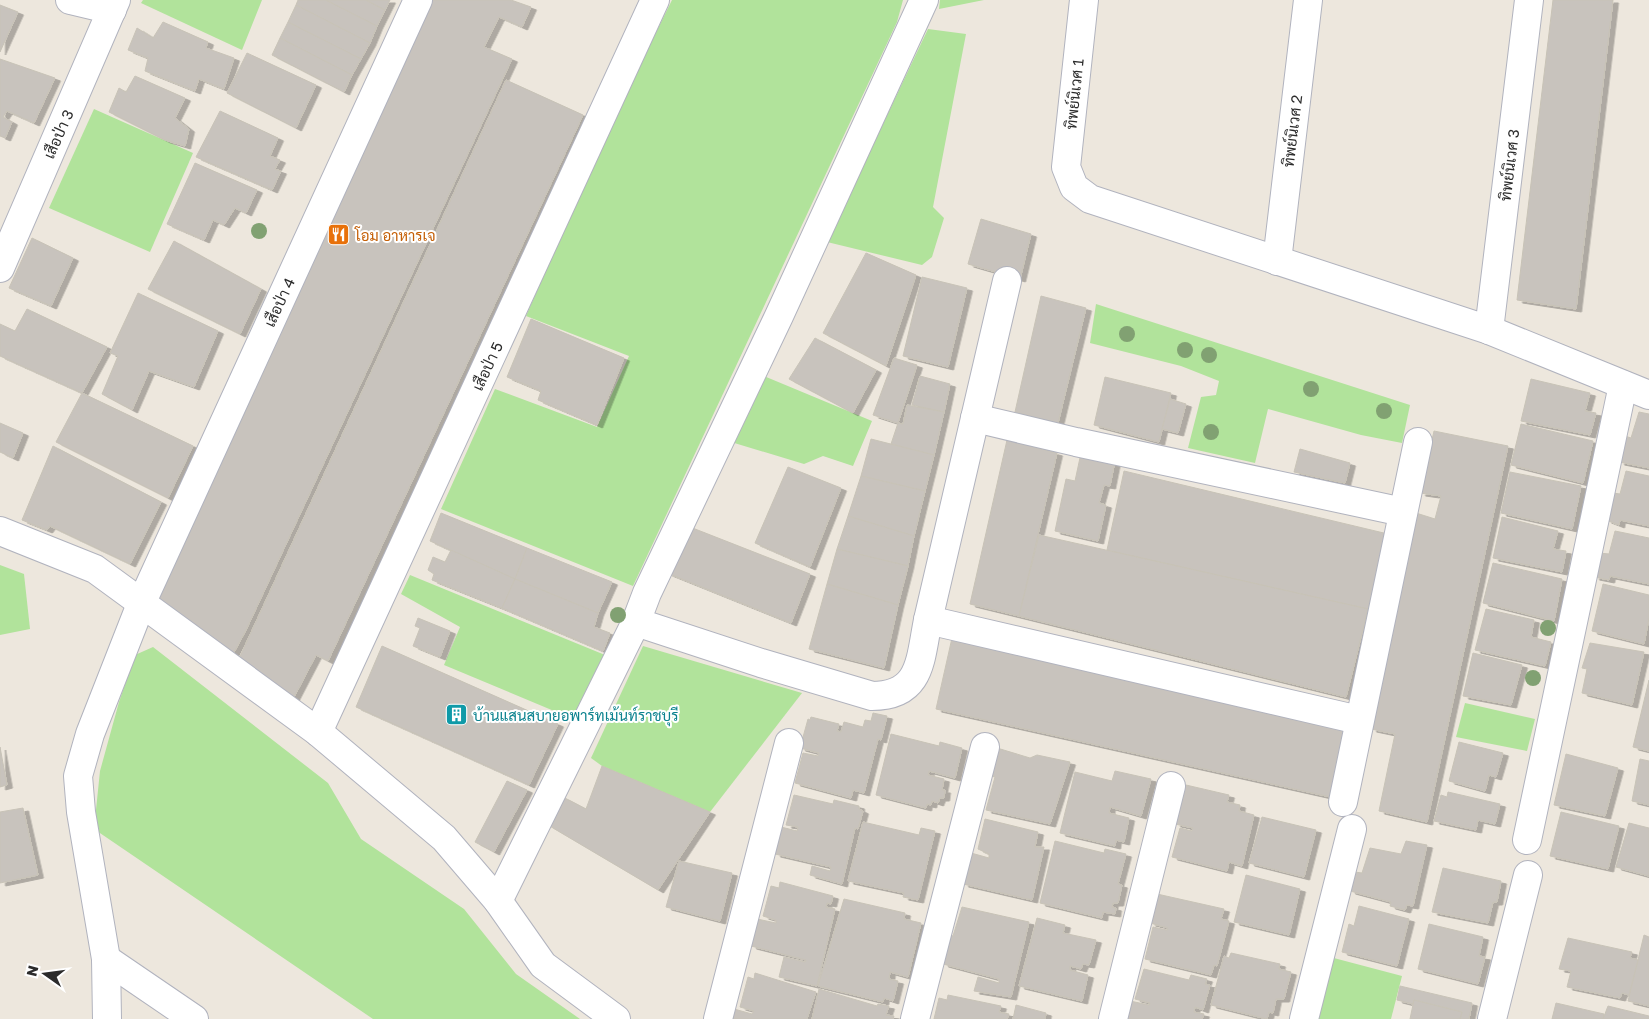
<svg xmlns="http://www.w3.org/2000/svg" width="1649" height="1019" font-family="'Golos Text',Sarabun,sans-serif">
<defs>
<filter id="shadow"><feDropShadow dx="5.5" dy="3" stdDeviation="0" flood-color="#0004"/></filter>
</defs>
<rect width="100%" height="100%" fill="#ede7dd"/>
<!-- green -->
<g fill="#b1e39b">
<polygon points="143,0 262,0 242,50 141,3"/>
<polygon points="672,0 903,0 897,22 633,586 441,509 495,389 597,427 629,356 526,316 607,131"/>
<polygon points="940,0 984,0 939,9"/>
<polygon points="928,29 966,34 933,207 944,218 932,257 922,265 827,242"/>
<polygon points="94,109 193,153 150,252 49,208"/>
<polygon points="1096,304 1410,405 1402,443 1361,435 1268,409 1255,463 1188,448 1201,397 1216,395 1219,381 1181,366 1090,343"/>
<polygon points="759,374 872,421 853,466 823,456 804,464 731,442"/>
<polygon points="0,565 24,574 30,629 0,635"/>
<polygon points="410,575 605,655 578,721 444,665 460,627 401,594"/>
<polygon points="643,646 802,693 710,812 602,766 591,758"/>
<polygon points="153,647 328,783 361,839 464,909 516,974 580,1019 373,1019 94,829 100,771 119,702 135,655"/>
<polygon points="1465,703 1535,719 1527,751 1456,737"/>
<polygon points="1330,957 1402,976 1391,1019 1316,1019"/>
</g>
<!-- building -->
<g fill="#c8c3bd" stroke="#c8c3b7" filter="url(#shadow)">
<polygon points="298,0 326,0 377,26 370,43 296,5"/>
<polygon points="326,0 366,0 385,10 377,26"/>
<polygon points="366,0 390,0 385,10"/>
<polygon points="427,0 511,0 531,7 522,27 499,17 484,47 512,59 246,630 231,658 153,601"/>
<polygon points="1553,0 1613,0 1576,309 1517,300"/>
<polygon points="0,5 18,12 0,52"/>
<polygon points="296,5 370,43 361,59 288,22"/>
<polygon points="163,22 208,42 206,48 234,58 224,89 199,79 195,91 145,71 148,58 128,50 137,28 153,38"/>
<polygon points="288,22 361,59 352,75 280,38"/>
<polygon points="280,38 352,75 344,92 272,55"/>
<polygon points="247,53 316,85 296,128 227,93"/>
<polygon points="0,59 55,78 34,123 7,111 3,117 12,122 5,138 0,136"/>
<polygon points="135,76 185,98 175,118 189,129 185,146 165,140 109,112 119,88 126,92"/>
<polygon points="506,80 583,115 328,661 316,655 292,701 237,663"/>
<polygon points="220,111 278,138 270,156 280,160 275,169 281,171 272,190 196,157"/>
<polygon points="195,163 257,190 246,213 235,208 224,225 213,220 204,240 167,224"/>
<polygon points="981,219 1031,234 1020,279 968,264"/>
<polygon points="32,238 73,258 51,306 9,288"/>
<polygon points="174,241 261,289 240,334 148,289"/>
<polygon points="866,253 916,275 886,366 823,333"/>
<polygon points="922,277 967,288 948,367 903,356"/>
<polygon points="138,293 218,331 194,387 149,371 132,410 102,394 118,356 110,353"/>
<polygon points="1041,296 1086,308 1058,423 1015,412"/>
<polygon points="27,309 107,347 82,393 0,356 0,324 15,331"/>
<polygon points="531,319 624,358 597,425 538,400 541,391 507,377"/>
<polygon points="815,338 876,370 853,413 789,379"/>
<polygon points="894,358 917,365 898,423 873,415"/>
<polygon points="920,376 950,384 944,412 912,405"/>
<polygon points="1105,377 1171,393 1159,442 1094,425"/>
<polygon points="1531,379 1590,393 1585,411 1596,413 1590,435 1521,421"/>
<polygon points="82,393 193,446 168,498 56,442"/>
<polygon points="1170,399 1186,404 1178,433 1162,429"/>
<polygon points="907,405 944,412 934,455 891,444 898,423 903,424"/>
<polygon points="1639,412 1649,414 1649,468 1619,462 1625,436 1631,438"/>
<polygon points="0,423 23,433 13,458 0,452"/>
<polygon points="1521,424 1593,441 1583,483 1511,465"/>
<polygon points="1434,431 1508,446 1427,822 1379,811 1395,734 1371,729 1416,513 1435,519 1441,496 1420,493"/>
<polygon points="871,439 934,455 925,491 861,476"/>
<polygon points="1007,440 1057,453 1019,616 970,604"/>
<polygon points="53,446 161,502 130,564 50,526 47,530 22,520"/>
<polygon points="1300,449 1350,463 1345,483 1294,472"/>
<polygon points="1081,453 1115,461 1110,486 1104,485 1099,503 1106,505 1098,541 1055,531 1066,479 1075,481"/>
<polygon points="788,467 841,488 810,567 755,543"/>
<polygon points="1124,471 1388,534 1368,609 1107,550"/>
<polygon points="1626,471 1649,476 1649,526 1620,520 1619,525 1606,520 1613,493 1620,494"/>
<polygon points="1510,472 1581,486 1572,529 1501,513"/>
<polygon points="861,476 925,491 914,536 848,516"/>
<polygon points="441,513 527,548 515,579 430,541"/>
<polygon points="848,516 914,536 908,566 837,549"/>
<polygon points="1502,517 1558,531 1553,549 1566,551 1562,572 1493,558"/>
<polygon points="690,527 810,574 791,623 667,573"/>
<polygon points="1615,531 1649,538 1649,584 1610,576 1609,580 1594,577 1600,553 1609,554"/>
<polygon points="1039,535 1368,609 1346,697 1019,616"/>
<polygon points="527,548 612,582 598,613 515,579"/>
<polygon points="837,549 908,566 898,605 827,584"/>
<polygon points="451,550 515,579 502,608 432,580 434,574 428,570 433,557 445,562"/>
<polygon points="1493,563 1562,579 1554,621 1483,603"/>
<polygon points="515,579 598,613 594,627 610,633 603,651 502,608"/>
<polygon points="827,584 898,605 884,668 809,649"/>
<polygon points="1603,584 1649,595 1649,618 1644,644 1592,631"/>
<polygon points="1486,609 1534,620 1531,637 1551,642 1545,666 1475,650"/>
<polygon points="418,618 450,631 440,657 413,646 420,628 415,626"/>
<polygon points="952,638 1350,729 1335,798 936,709"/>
<polygon points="1590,643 1644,652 1632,705 1582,693 1587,669 1582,668"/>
<polygon points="382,646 558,724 529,785 356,707"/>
<polygon points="1473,653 1522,665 1511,705 1463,696"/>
<polygon points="1649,680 1649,751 1633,747"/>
<polygon points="873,713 887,716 881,740 878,739 864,793 853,790 851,798 795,783 803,753 818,756 819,753 800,748 808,719 810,720 811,717 839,724 837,731 841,732 844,722 863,727 865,720 871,721"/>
<polygon points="891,734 939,746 940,742 962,748 955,778 929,771 928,775 944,779 942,790 945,790 944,798 940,798 938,803 932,801 931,805 927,804 926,808 876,795"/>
<polygon points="1459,742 1503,753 1496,777 1489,775 1485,791 1449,781"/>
<polygon points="0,747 7,785 0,787"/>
<polygon points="997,748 1030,758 1037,755 1070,762 1050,824 986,810 995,777 991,776"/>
<polygon points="1566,754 1618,768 1605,816 1554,805"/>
<polygon points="1640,759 1649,761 1649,805 1632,801"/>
<polygon points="602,766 710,812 658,890 548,825 563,797 586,809"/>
<polygon points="1115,771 1151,779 1141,816 1110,807 1109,813 1129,818 1124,842 1116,840 1115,846 1060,833 1075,772 1112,781"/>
<polygon points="507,781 527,790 494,852 475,842"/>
<polygon points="1186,785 1229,795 1227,802 1240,805 1239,811 1254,815 1242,866 1229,862 1227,871 1172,857 1180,828 1192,831 1193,828 1175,824"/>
<polygon points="1448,792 1500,804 1495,824 1478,820 1476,830 1434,821 1441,795 1447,797"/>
<polygon points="794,795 833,804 834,800 859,806 859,809 863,811 858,829 855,828 842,884 810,875 812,866 830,871 831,867 775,854 781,827 797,831 798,827 786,825"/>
<polygon points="23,808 38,875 0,883 0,812"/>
<polygon points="1561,812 1619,826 1608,869 1550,856"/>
<polygon points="1262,817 1316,830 1304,877 1249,863"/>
<polygon points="985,819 1038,832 1035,847 1044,847 1032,900 963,884 971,853 989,858 989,854 978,849"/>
<polygon points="863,822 919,835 921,828 935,831 918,900 903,897 904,893 848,881"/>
<polygon points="1629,823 1649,828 1649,876 1616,867"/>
<polygon points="1055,841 1104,853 1105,849 1126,854 1118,884 1122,885 1118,903 1113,903 1112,907 1116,908 1115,914 1103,912 1102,918 1040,903"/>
<polygon points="1406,841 1427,845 1413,906 1407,905 1405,910 1390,906 1391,902 1350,891 1355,872 1362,873 1370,848 1401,854"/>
<polygon points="679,861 732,873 720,921 666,907"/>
<polygon points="1443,868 1501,881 1497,902 1493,902 1488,923 1432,912"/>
<polygon points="1246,875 1300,889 1289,935 1234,922"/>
<polygon points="780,882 833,896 831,904 827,903 826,907 835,909 817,986 779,977 784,957 805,962 806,960 751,946 757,919 776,923 776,920 763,916 771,886 779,888"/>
<polygon points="1157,894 1224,909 1221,919 1229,921 1217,966 1214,965 1211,975 1145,959 1153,927 1167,930 1168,928 1150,923"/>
<polygon points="844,899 905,913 904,919 921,923 908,977 890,972 889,979 898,981 893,1001 884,998 883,1002 818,986"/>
<polygon points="1359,906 1409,919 1397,966 1342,952 1349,924 1354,926"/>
<polygon points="962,907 1029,922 1011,997 974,991 978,977 999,983 999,979 943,964 949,935 953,936"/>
<polygon points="1037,918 1065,925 1063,933 1096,940 1089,965 1083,964 1081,969 1070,966 1070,970 1088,975 1082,1001 1019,986"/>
<polygon points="1429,924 1483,937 1479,956 1485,957 1478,984 1418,969"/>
<polygon points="1644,935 1649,937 1649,1006 1628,1001"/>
<polygon points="1568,938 1632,952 1630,958 1638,960 1629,995 1622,993 1620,998 1567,987 1571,971 1559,969"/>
<polygon points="1231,953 1280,964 1279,969 1291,972 1284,999 1276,999 1273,1013 1269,1012 1267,1019 1211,1005 1224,956 1229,958"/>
<polygon points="1144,969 1189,980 1191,975 1207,979 1205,984 1210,985 1203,1010 1195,1007 1194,1012 1204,1014 1202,1019 1126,1019 1130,1001 1149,1005 1150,1003 1135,999"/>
<polygon points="755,973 816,992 807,1019 732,1019 734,1009 752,1014 754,1011 740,1007 748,977 754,979"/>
<polygon points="1400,986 1472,1003 1469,1019 1460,1019 1462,1012 1414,1000 1413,1004 1397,1000"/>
<polygon points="819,989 877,1006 878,1004 889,1006 886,1015 894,1016 893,1019 812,1019"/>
<polygon points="948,995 1001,1006 999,1012 1009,1014 1007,1019 934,1019 939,998 947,1000"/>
<polygon points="1414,1000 1462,1012 1460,1019 1410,1019"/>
<polygon points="1556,1003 1604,1014 1603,1019 1552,1019"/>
<polygon points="1016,1005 1046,1013 1045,1019 1013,1019"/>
<polygon points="1608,1006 1649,1016 1649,1019 1603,1019"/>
</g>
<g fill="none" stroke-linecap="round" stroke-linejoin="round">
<defs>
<g id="street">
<polyline points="70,0 112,10"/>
<polyline points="1084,0 1066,167 1074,187 1090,199 1489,330 1649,395"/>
<polyline points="1277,261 1308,0"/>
<polyline points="0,268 116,0"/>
<polyline points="1489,330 1529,0"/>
<polyline points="975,418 1076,442 1403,512"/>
<polyline points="0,531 95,569 318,732 444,838 498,901 543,965 616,1019"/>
<polyline points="928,620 1359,720"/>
<path d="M636,622l125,41 111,33c50,0 48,-37 56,-76l79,-339"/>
<polyline points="318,732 655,0"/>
<polyline points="1343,802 1418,442"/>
<polyline points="1527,840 1623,385"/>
<polyline points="498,901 636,622 647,593 779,316 924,0"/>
<polyline points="106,959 194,1019"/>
<polyline points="107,1019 106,959 81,812 78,776 90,734 141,604 418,0"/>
<polyline points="718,1019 789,743"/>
<polyline points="915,1019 985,747"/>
<polyline points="1113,1019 1171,786"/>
<polyline points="1304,1019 1352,829"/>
<polyline points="1492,1019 1528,875"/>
</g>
</defs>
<!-- street casing -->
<use href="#street" stroke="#b1b3be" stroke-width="30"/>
<!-- street -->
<use href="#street" stroke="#fff" stroke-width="28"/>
</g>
<!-- trees -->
<g fill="#81a172">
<circle cx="259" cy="231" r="8"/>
<circle cx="1127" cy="334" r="8"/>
<circle cx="1185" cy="350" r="8"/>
<circle cx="1209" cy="355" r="8"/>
<circle cx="1311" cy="389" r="8"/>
<circle cx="1384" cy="411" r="8"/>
<circle cx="1211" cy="432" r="8"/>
<circle cx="618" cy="615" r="8"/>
<circle cx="1548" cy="628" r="8"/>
<circle cx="1533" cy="678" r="8"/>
</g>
<!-- icons -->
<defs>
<symbol id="restaurant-square" viewBox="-11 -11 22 22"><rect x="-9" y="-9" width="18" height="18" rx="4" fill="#e8710a" stroke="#fff"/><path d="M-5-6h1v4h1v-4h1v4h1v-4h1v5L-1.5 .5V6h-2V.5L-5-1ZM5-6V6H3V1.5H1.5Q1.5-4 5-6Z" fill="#fff"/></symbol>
<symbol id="building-square" viewBox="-11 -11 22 22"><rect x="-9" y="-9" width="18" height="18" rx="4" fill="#0f9aa8" stroke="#fff"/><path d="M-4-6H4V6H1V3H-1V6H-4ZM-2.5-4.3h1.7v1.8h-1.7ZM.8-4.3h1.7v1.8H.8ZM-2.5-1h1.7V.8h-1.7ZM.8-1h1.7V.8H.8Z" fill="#fff"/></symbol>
</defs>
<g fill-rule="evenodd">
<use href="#restaurant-square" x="326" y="222" width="25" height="25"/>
<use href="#building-square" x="444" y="702" width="25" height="25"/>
</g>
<g text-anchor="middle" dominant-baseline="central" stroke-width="4" stroke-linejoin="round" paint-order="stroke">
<!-- street labels -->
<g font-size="15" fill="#2b2b2b" stroke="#fff">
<text transform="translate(1074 94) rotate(-84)">ทิพย์นิเวศ 1</text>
<text transform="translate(1292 131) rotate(-83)">ทิพย์นิเวศ 2</text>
<text transform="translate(58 134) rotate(-66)">เสือป่า 3</text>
<text transform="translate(1509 165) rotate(-83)">ทิพย์นิเวศ 3</text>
<text transform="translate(279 302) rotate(-65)">เสือป่า 4</text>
<text transform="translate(487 366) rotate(-65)">เสือป่า 5</text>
</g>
<!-- food labels -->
<g font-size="15" fill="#c56008" stroke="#fff" text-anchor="start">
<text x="355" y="235">โอม อาหารเจ</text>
</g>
<!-- culture labels -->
<g font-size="15" fill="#0d838f" stroke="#fff" text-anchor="start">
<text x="473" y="715">บ้านแสนสบายอพาร์ทเม้นท์ราชบุรี</text>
</g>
</g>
<!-- north arrow -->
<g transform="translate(45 974) rotate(284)" stroke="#ffffff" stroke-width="4" paint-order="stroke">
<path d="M0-4L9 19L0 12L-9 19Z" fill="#2b2b2b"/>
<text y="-8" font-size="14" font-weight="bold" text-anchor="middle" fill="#2b2b2b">N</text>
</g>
</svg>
